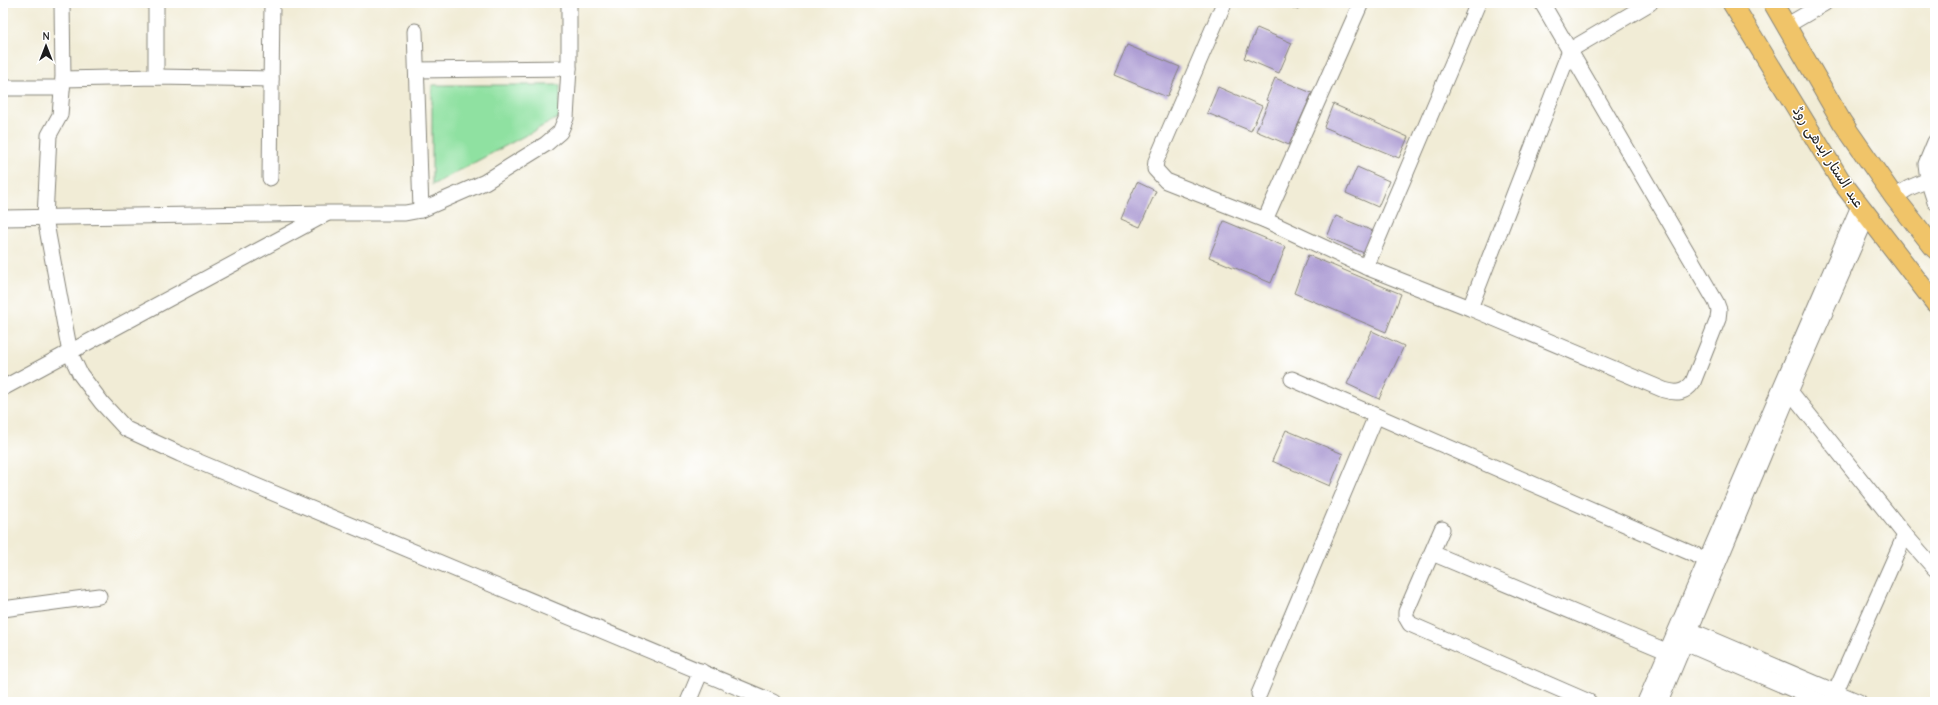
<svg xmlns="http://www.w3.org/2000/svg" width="1938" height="705" font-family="'Comic Neue','Playpen Sans Arabic',sans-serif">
<rect width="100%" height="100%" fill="#fff"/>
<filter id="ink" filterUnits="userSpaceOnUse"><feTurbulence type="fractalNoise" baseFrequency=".025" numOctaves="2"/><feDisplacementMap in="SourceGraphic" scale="8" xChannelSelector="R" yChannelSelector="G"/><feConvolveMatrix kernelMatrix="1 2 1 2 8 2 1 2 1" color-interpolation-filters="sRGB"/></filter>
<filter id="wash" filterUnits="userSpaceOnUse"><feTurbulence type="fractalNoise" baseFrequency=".012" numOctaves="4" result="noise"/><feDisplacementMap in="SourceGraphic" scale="16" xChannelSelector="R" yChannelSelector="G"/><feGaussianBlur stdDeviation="0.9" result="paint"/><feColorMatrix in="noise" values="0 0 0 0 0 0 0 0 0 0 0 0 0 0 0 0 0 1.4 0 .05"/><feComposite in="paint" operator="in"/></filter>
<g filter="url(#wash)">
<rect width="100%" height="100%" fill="#f1ecd6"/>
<!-- green -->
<polygon fill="#8fe1a1" stroke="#567e5e" points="432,85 560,85 560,117 432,185"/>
<g id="blocks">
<!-- building -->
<g fill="#ae9ed4">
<polygon points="1280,3 1301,3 1298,10"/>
<polygon points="1257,28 1292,43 1279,73 1244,58"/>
<polygon points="1127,45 1180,67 1167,97 1114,75"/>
<polygon points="1275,78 1312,93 1289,145 1256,131 1269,101 1266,100"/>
<polygon points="1218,87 1262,106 1251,131 1207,113"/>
<polygon points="1333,104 1408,137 1399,158 1324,127"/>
<polygon points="1357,167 1389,181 1378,207 1346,193"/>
<polygon points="1137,182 1156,191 1140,227 1121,219"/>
<polygon points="1336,216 1373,231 1364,253 1327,237"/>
<polygon points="1224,221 1286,247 1271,283 1209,257"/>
<polygon points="1308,255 1401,294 1386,332 1294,293"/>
<polygon points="1372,331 1404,346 1379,399 1347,384"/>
<polygon points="1286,430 1343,454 1330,486 1272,461"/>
</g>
</g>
</g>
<g filter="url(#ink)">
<use href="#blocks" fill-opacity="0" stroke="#868479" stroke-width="1"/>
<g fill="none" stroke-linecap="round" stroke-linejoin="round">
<defs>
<g id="minor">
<polyline points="62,3 63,79 60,115 49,135 45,218 70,353 80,374 102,403 126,429 180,454 773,702"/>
<path d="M1224,3l-68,158 -1,8 11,12 99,39 101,47 104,41 194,82c13,4 21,3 29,-8l25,-63 1,-9 -3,-8 -174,-299"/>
<polyline points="1786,26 1825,3"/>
<polyline points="415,31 421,210"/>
<polyline points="417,70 569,68"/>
<polyline points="156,77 156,3"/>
<polyline points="63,79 156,77 271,79"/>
<polyline points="3,88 62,88"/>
<polyline points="1935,142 1926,164 1928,180 1935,202"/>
<polyline points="270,178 272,3"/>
<polyline points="1894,197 1909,188 1928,180"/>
<polyline points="3,218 329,213 405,213 421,210 485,182 546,144 560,132 566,118 569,68 569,3"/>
<polyline points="1265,220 1361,3"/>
<polyline points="1366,267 1478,3"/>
<polyline points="1470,308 1570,50 1650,3"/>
<polyline points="1292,379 1714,563"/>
<polyline points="1785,385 1905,535 1935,569"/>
<polyline points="3,388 326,214"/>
<polyline points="1442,529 1406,612 1406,617 1410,624 1589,702"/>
<polyline points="1432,553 1666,651"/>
<polyline points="3,609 99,596"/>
<polyline points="1683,627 1859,702"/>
<polyline points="1678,640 1822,702"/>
<polyline points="1259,694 1376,416"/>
<polyline points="688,702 701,671"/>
<polyline points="1645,702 1859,206"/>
<polyline points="1660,702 1790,392 1867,217"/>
<polyline points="1831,702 1905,535"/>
</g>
<g id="major">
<polyline points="1732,3 1841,181 1935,303"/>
<polyline points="1773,3 1842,122 1894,197 1935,249"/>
</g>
</defs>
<!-- minor casing -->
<use href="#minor" stroke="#868479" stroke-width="17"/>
<!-- major casing -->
<use href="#major" stroke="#868479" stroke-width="21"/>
<!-- minor -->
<use href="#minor" stroke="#fff" stroke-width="15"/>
<!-- major -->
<use href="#major" stroke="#f0c469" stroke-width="19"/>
</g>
</g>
<g text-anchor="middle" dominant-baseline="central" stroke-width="3" stroke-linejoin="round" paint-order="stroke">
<!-- street labels -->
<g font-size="14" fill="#1c1c1c" stroke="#fff">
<text transform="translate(1828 157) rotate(57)">عبد الستار ایدھی روڈ</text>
</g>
</g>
<!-- margin -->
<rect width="1938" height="705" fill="none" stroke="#fff" stroke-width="16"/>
<!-- north arrow -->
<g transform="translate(46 46)" stroke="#ffffff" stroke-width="3" paint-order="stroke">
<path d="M0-3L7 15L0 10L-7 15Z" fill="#1c1c1c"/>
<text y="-6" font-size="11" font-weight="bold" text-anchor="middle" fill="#1c1c1c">N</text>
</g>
</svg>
